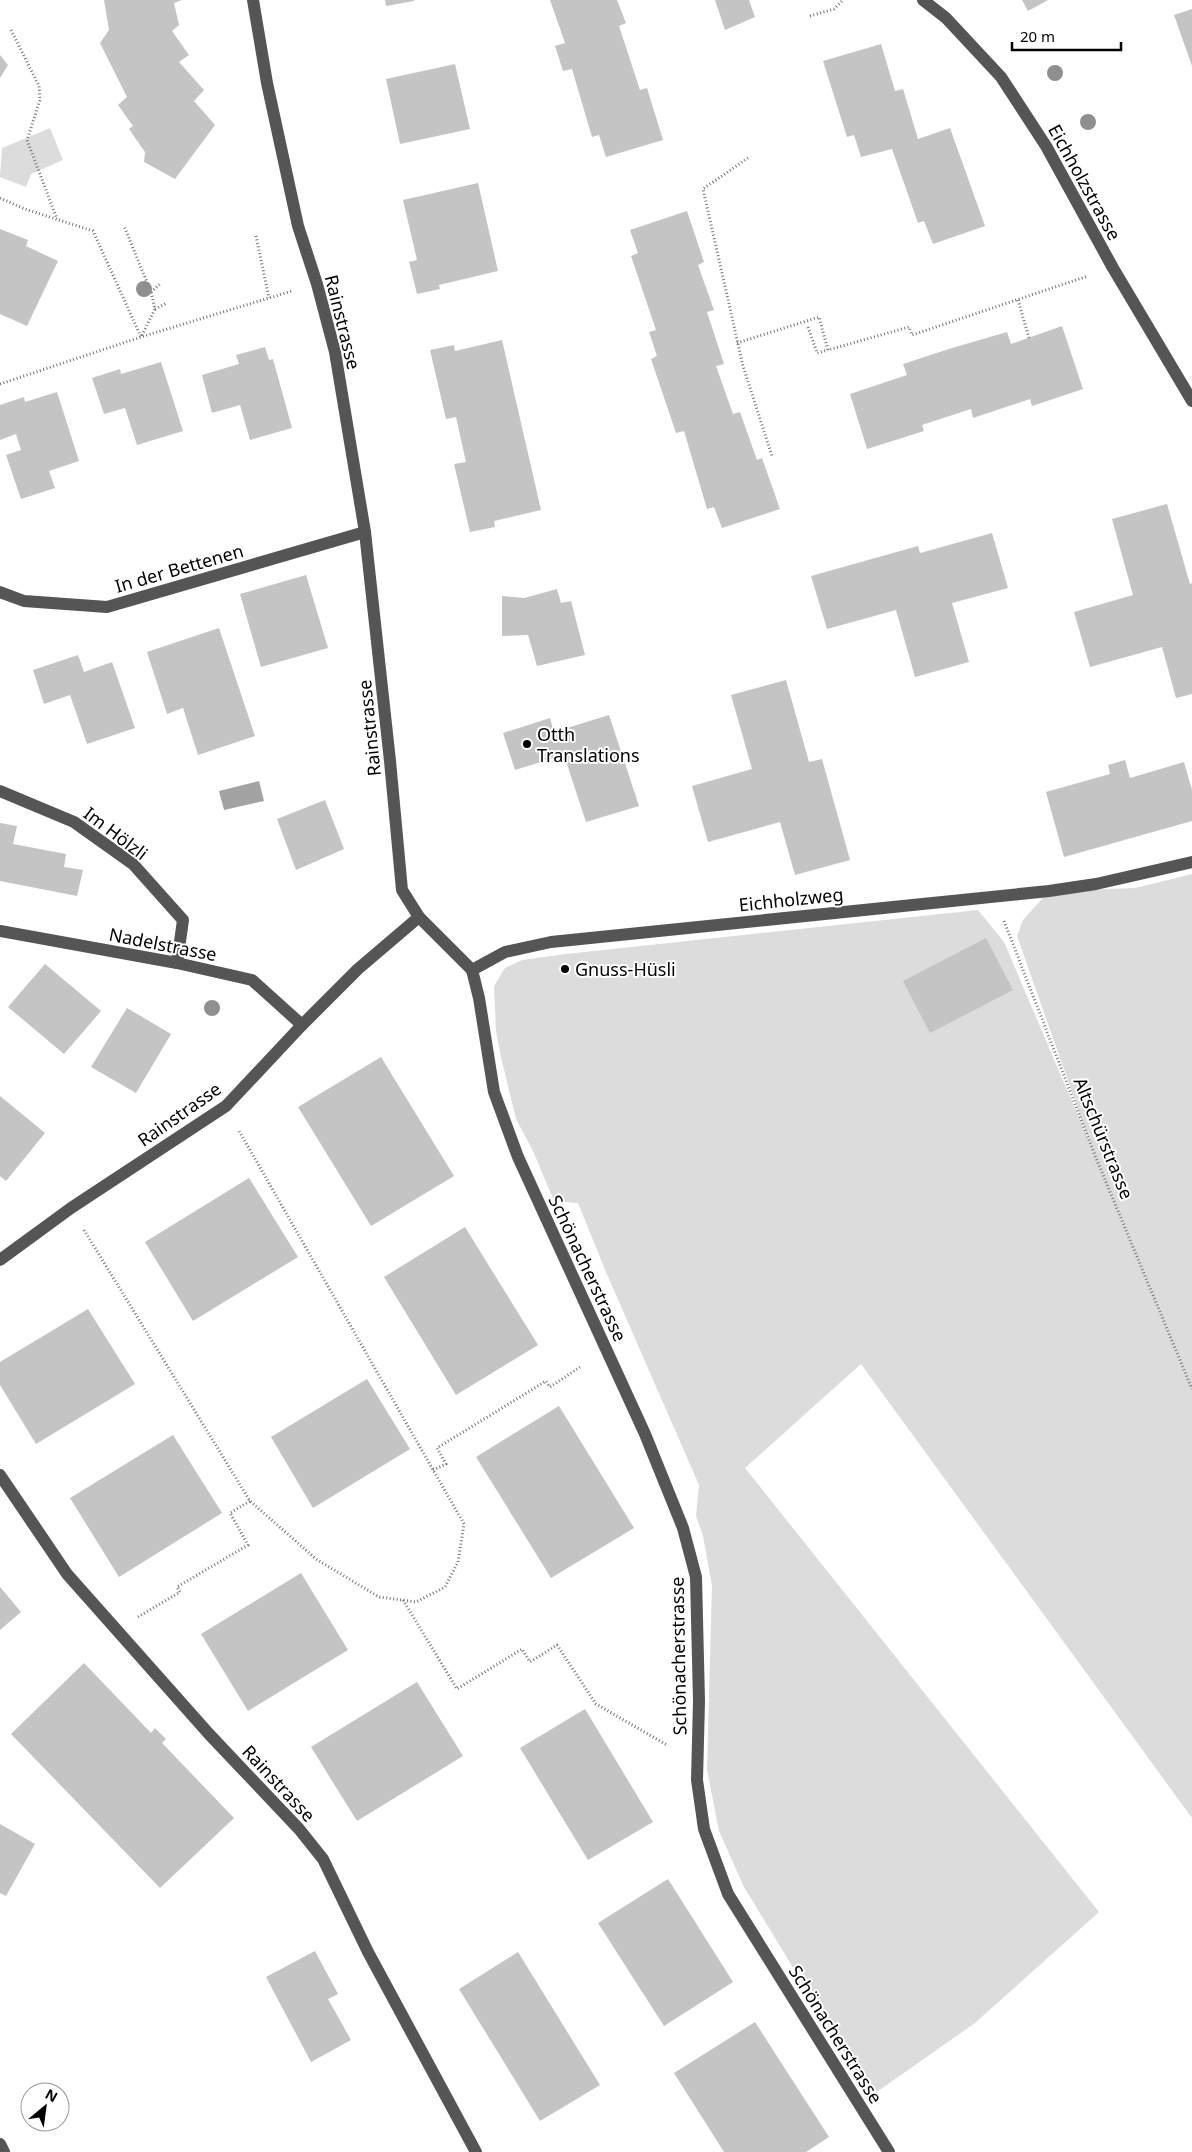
<svg xmlns="http://www.w3.org/2000/svg" width="1192" height="2152" font-family="'Noto Sans',sans-serif">
<rect width="100%" height="100%" fill="#fff"/>
<!-- green -->
<g fill="#dcdcdc">
<polygon points="50,128 63,160 31,174 26,187 0,177 2,148"/>
<polygon points="1192,874 1192,1818 861,1364 745,1468 1099,1912 975,2023 871,2096 744,1887 719,1831 707,1770 712,1586 703,1536 696,1516 699,1485 606,1272 578,1203 554,1201 533,1151 516,1119 501,1057 496,1031 494,986 505,968 522,960 566,954 978,910 1004,942 1091,1146 1017,936 1023,920 1049,891 1135,888"/>
</g>
<!-- water -->
<polygon fill="#a3a3a3" points="259,781 264,801 224,810 219,791"/>
<!-- building -->
<g fill="#c4c4c4">
<polygon points="104,0 182,0 174,3 179,25 172,31 189,55 179,62 204,90 194,101 215,125 175,179 144,162 145,152 129,129 133,126 118,105 127,97 100,43 109,30"/>
<polygon points="385,0 414,0 414,1 386,6"/>
<polygon points="550,0 617,0 626,23 619,26 640,90 647,88 663,140 606,157 599,135 592,137 572,69 563,71 555,46 565,43"/>
<polygon points="715,0 749,0 755,17 725,30"/>
<polygon points="1022,0 1048,0 1028,11"/>
<polygon points="1192,9 1192,66 1174,15"/>
<polygon points="881,44 895,91 903,89 918,139 950,128 985,226 933,244 924,221 918,223 892,149 861,157 854,135 847,137 823,61"/>
<polygon points="0,55 8,65 0,78"/>
<polygon points="455,64 470,129 400,144 386,79"/>
<polygon points="478,183 498,271 439,285 440,289 417,294 409,262 417,260 403,200"/>
<polygon points="687,211 704,262 698,265 714,310 707,312 724,364 716,366 733,414 740,412 757,460 762,458 780,509 722,528 714,507 707,509 684,431 676,433 651,359 657,356 649,332 656,330 631,256 638,253 630,230"/>
<polygon points="0,229 28,240 26,246 58,261 27,326 0,314"/>
<polygon points="1062,326 1083,389 1032,406 1030,399 973,418 971,409 922,425 924,431 867,449 850,394 907,375 903,364 952,348 1007,332 1011,344"/>
<polygon points="502,340 541,510 494,521 495,527 470,532 454,464 466,462 456,417 446,419 430,350 454,345 455,351"/>
<polygon points="265,347 269,360 273,359 292,428 250,440 240,405 212,413 202,375 239,364 236,355"/>
<polygon points="161,362 183,431 137,445 125,408 104,414 92,378 120,369 121,374"/>
<polygon points="57,392 79,461 49,471 55,488 21,499 6,455 21,450 16,434 0,440 0,405 24,397 25,402"/>
<polygon points="1167,504 1190,584 1192,583 1192,694 1176,698 1162,647 1090,667 1074,612 1133,595 1112,519"/>
<polygon points="992,533 1008,588 952,603 969,662 915,677 896,610 827,629 811,576 918,546 920,553"/>
<polygon points="306,575 328,648 261,667 240,594"/>
<polygon points="557,589 561,603 571,601 585,655 537,666 528,635 502,636 502,596 524,598"/>
<polygon points="219,628 255,736 198,755 183,708 167,714 147,652"/>
<polygon points="78,655 84,672 112,662 135,728 87,744 70,695 44,704 33,670"/>
<polygon points="786,680 809,762 822,759 850,860 795,875 780,822 708,842 692,786 752,769 731,695"/>
<polygon points="609,715 639,806 586,822 564,755 515,770 503,733 550,718 554,732"/>
<polygon points="1125,760 1130,778 1184,762 1192,790 1192,821 1064,857 1046,792 1110,774 1108,765"/>
<polygon points="325,800 344,849 296,870 277,819"/>
<polygon points="0,823 17,826 13,844 66,854 64,867 83,870 77,896 0,881"/>
<polygon points="986,938 1013,990 930,1033 903,981"/>
<polygon points="45,964 101,1011 64,1054 8,1007"/>
<polygon points="127,1008 171,1034 136,1093 91,1067"/>
<polygon points="381,1057 454,1176 371,1226 298,1107"/>
<polygon points="0,1096 45,1133 6,1181 0,1176"/>
<polygon points="249,1178 298,1257 193,1321 145,1242"/>
<polygon points="465,1227 538,1345 456,1395 384,1277"/>
<polygon points="88,1309 135,1384 36,1444 0,1385 0,1362"/>
<polygon points="367,1379 410,1449 313,1508 271,1437"/>
<polygon points="559,1406 634,1528 551,1578 476,1457"/>
<polygon points="173,1435 222,1513 119,1577 70,1498"/>
<polygon points="301,1573 348,1650 248,1711 201,1634"/>
<polygon points="0,1587 21,1612 0,1630"/>
<polygon points="84,1663 151,1733 155,1728 166,1739 162,1743 234,1818 160,1888 11,1734"/>
<polygon points="417,1682 463,1756 357,1821 311,1747"/>
<polygon points="585,1709 653,1822 588,1860 520,1748"/>
<polygon points="0,1824 35,1844 6,1896 0,1893"/>
<polygon points="668,1879 733,1982 664,2026 598,1923"/>
<polygon points="315,1951 338,1994 328,1999 351,2040 311,2062 266,1977"/>
<polygon points="518,1952 600,2085 540,2121 459,1989"/>
<polygon points="755,2022 829,2137 806,2152 724,2152 674,2073"/>
</g>
<g fill="none" stroke-linecap="round" stroke-linejoin="round">
<!-- path -->
<g stroke="#777" stroke-width="3" stroke-dasharray="1 2.5" stroke-linecap="butt">
<polyline points="810,16 834,9 843,0"/>
<polyline points="11,30 39,86 40,100 27,140 57,219"/>
<polyline points="748,158 703,189 743,366 772,456"/>
<polyline points="0,198 25,209 93,231 141,337 155,309 151,292 124,226"/>
<polyline points="256,236 269,298"/>
<polyline points="151,292 161,283"/>
<polyline points="1018,300 1029,338"/>
<polyline points="155,309 167,303"/>
<polyline points="808,327 817,353 828,350"/>
<polyline points="737,343 819,317 828,350 909,327 912,335 1088,276"/>
<polyline points="0,384 141,337 292,291"/>
<polyline points="1004,921 1096,1158 1192,1389"/>
<polyline points="84,1230 250,1501 316,1559 379,1597 416,1602 445,1587 458,1562 464,1524 238,1129"/>
<polyline points="433,1470 446,1464 437,1448 546,1381 550,1387 580,1367"/>
<polyline points="403,1600 457,1689 522,1649 530,1662 557,1645 596,1704 667,1745"/>
<polyline points="138,1617 180,1592 177,1587 248,1545 230,1513 250,1501"/>
</g>
<!-- minor -->
<g stroke="#555" stroke-width="12">
<polyline points="253,0 267,83 298,226 317,284 335,352 365,532 390,761 402,890 419,917 472,970"/>
<polyline points="923,0 946,18 1001,77 1046,146 1113,268 1192,401"/>
<polyline points="0,592 24,601 107,607 365,532"/>
<polyline points="0,791 74,822 133,864 183,920 177,963"/>
<polyline points="0,931 177,963 252,980 302,1025"/>
<polyline points="472,970 479,998 494,1092 518,1157 645,1434 683,1528 696,1577 699,1701 697,1780 704,1829 728,1894 889,2152"/>
<polyline points="472,970 505,952 551,942 1049,891 1096,884 1192,862"/>
<polyline points="0,1260 71,1208 226,1106 302,1025 358,969 419,917"/>
<polyline points="0,1475 67,1574 209,1734 299,1829 323,1859 368,1952 476,2152"/>
<polyline points="0,2144 4,2152"/>
</g>
</g>
<!-- trees -->
<g fill="#8f8f8f">
<circle cx="1055" cy="73" r="8"/>
<circle cx="1088" cy="122" r="8"/>
<circle cx="144" cy="289" r="8"/>
<circle cx="212" cy="1008" r="8"/>
</g>
<!-- markers -->
<g fill="#000" stroke="#fff" stroke-width="2">
<circle cx="527" cy="744" r="5"/>
<circle cx="565" cy="969" r="5"/>
</g>
<g text-anchor="middle" dominant-baseline="central" stroke-width="4" stroke-linejoin="round" paint-order="stroke">
<!-- street labels -->
<g font-size="18" fill="#000" stroke="#fff">
<text transform="translate(1085 182) rotate(61)">Eichholzstrasse</text>
<text transform="translate(343 322) rotate(76)">Rainstrasse</text>
<text transform="translate(179 568) rotate(-16)">In der Bettenen</text>
<text transform="translate(369 728) rotate(-96)">Rainstrasse</text>
<text transform="translate(116 833) rotate(37)">Im Hölzli</text>
<text transform="translate(791 899) rotate(-6)">Eichholzweg</text>
<text transform="translate(163 944) rotate(11)">Nadelstrasse</text>
<text transform="translate(179 1114) rotate(-35)">Rainstrasse</text>
<text transform="translate(1104 1138) rotate(68)">Altschürstrasse</text>
<text transform="translate(588 1268) rotate(65)">Schönacherstrasse</text>
<text transform="translate(678 1656) rotate(-91)">Schönacherstrasse</text>
<text transform="translate(279 1783) rotate(47)">Rainstrasse</text>
<text transform="translate(836 2034) rotate(58)">Schönacherstrasse</text>
</g>
<!-- poi labels -->
<g font-size="18" fill="#000" stroke="#fff" text-anchor="start">
<text x="537" y="734">Otth<tspan x="537" dy="21">Translations</tspan></text>
<text x="575" y="969">Gnuss-Hüsli</text>
</g>
</g>
<!-- north arrow -->
<g transform="translate(45 2107) rotate(29)"><circle r="24" fill="#ffffff" stroke="#999999"/>
<path d="M0-4L9 19L0 12L-9 19Z" fill="#000000"/>
<text y="-8" font-size="14" font-weight="bold" text-anchor="middle" fill="#000000">N</text>
</g>
<!-- scale -->
<path d="M1012 42v8h109v-8" fill="none" stroke="#000000" stroke-width="2.5"/>
<text x="1020" y="42" font-size="15" fill="#000000" stroke="#ffffff" stroke-width="4" paint-order="stroke">20 m</text>
</svg>
